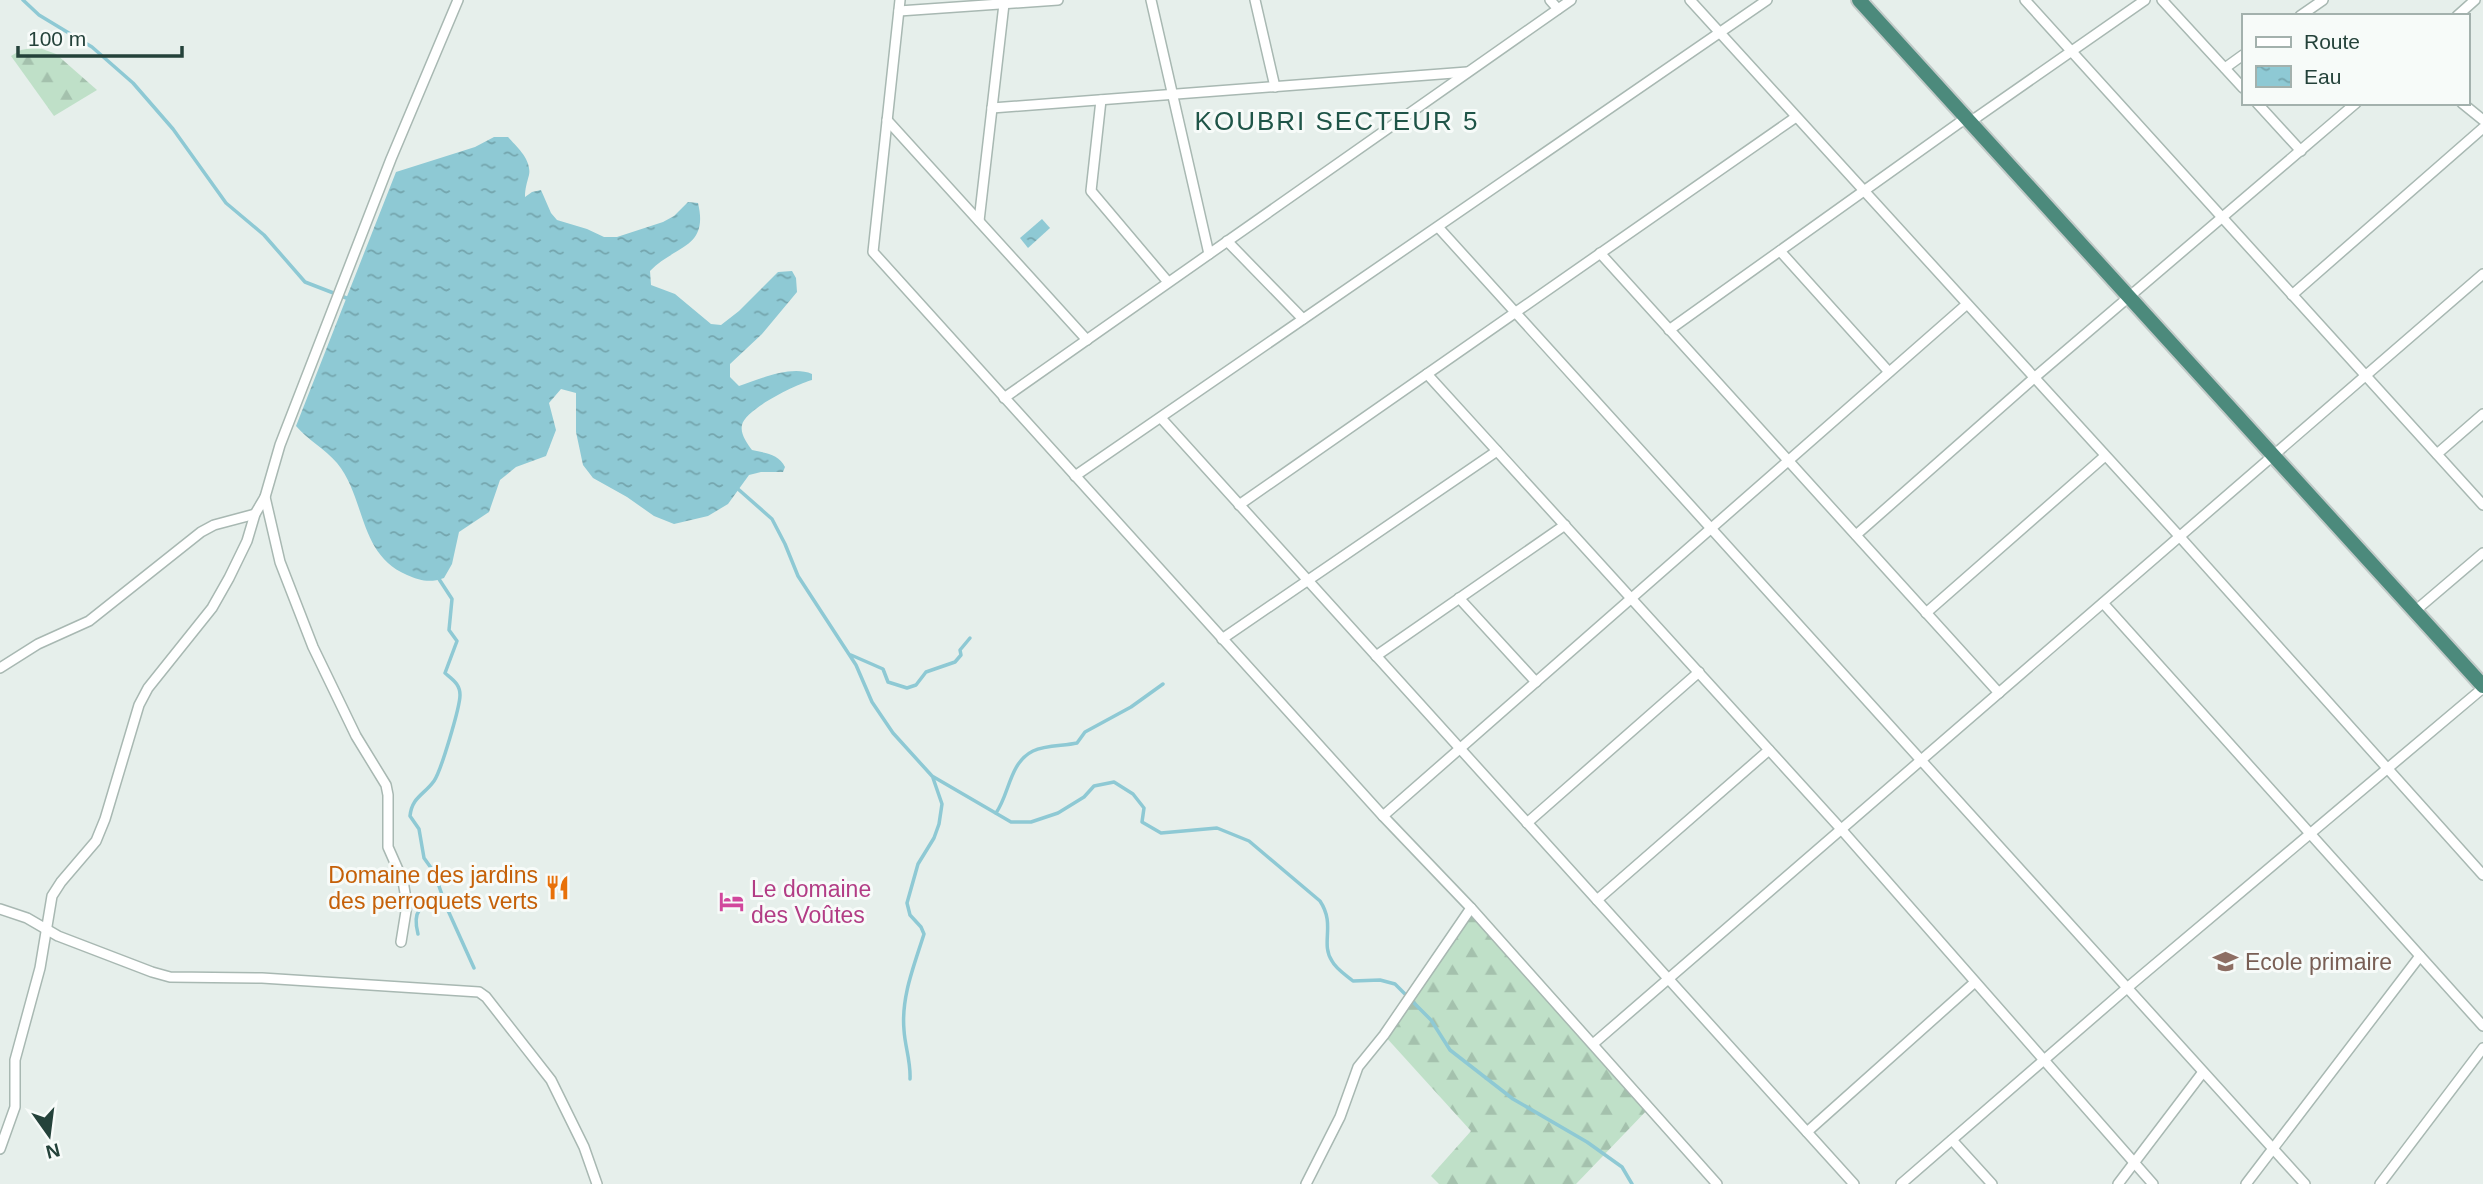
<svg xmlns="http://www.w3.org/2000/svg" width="2483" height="1184" font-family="Helvetica,sans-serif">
<defs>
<pattern id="forest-firs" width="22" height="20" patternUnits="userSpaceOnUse" patternTransform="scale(1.75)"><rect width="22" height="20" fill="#bfe0c8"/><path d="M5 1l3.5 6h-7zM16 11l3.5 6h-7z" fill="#a4c1ad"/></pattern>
<pattern id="water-ripples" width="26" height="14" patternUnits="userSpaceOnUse" patternTransform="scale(1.75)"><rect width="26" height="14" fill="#8ec9d4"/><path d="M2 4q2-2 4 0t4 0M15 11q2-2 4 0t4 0" fill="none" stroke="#74a5ad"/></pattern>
</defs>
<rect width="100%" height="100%" fill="#e6efeb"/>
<!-- forest -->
<g fill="url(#forest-firs)">
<polygon points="37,47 56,54 97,90 54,116 11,56 21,50"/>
<polygon points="1471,908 1650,1107 1576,1184 1439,1184 1431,1176 1471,1131 1384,1035"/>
</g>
<!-- water -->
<g fill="url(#water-ripples)">
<path d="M494,137h14c9,10 24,23 21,38 -2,8 -4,13 -4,22l7,-5 9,-2 10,23 6,7 30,9 17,8h13l46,-15 11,-6 14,-14 10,1c11,46 -23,42 -48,68l1,14 24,9 36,30 10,1 18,-14 39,-39 14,-1 4,7 1,14 -35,42 -32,30v13l9,9c21,-7 52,-21 73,-12v6c-15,4 -67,29 -70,45 -2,9 5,18 10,25 13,3 27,4 33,17l-2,5h-22l-12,3 -21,29 -20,12 -34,8 -20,-8 -27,-19 -34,-19 -10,-13 -7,-33v-39l-15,-4 -12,14 7,27 -10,26 -30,11 -16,13 -11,32 -30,20 -7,32 -8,14c-14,5 -23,3 -37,-3 -49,-21 -41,-77 -70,-112 -12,-14 -29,-23 -41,-37l100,-254 79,-25z"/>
<polygon points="1042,219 1050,228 1028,248 1020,238"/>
</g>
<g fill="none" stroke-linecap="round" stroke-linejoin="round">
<!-- stream -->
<g stroke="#8ec9d4" stroke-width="3.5">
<polyline points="23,0 39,15 92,47 133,83 173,129 226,203 264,235 305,282 349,299"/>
<path d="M738,489l34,30 13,25 13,32 58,89 16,37 21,31 39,43 79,46h20l27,-9 26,-16 10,-11 20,-4 19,12 11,14 -2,14 19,11 56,-5 32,13 71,60c16,24 0,42 12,60 4,8 14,14 21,20l27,-1 15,4 36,36 19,30 63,49 74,43 35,25 10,17"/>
<path d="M437,576l15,23 -3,31 8,11 -12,32c8,7 15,11 15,22 0,12 -19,76 -26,86 -10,14 -22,16 -24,35l9,13 5,29 10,14 12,34 28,62"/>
<polyline points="851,655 883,669 888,682 907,688 916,685 926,672 955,662 961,655 960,650 970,638"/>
<path d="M996,813c14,-20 13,-50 37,-62 13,-6 31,-5 44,-8l8,-11 46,-25 32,-23"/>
<path d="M418,934c-7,-27 5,-28 26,-36"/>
<path d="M910,1079c1,-17 -5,-32 -6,-49 -3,-33 10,-64 20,-96l-3,-7 -11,-12 -3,-12 11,-39 16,-26 5,-14 3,-20 -9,-26"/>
</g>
<defs>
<g id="minor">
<polyline points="900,0 873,252 1383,816 1471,908 1717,1184"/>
<polyline points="1151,0 1209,254"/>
<polyline points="1255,0 1275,87"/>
<polyline points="1550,0 1558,9"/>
<polyline points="1690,0 2180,537 2483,875"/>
<polyline points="2025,0 2483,505"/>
<polyline points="2162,0 2243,88"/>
<polyline points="899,11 1058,0"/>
<polyline points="2300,16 2323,0"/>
<polyline points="2457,16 2475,0"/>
<polyline points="2225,68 2243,55"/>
<polyline points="1101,100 1091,191 1168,282"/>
<polyline points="2257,103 2301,151"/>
<polyline points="2462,103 2483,120"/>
<polyline points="992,108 1467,72"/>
<polyline points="887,120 1087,340"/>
<polyline points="1970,122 2145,0"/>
<polyline points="979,221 1004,4"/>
<polyline points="1438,227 2305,1184"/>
<polyline points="1227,241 1303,319"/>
<polyline points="1780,251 1889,372"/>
<polyline points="1600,253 1999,693"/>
<polyline points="2292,295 2483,128"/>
<polyline points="1669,330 1966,118"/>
<polyline points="1427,374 1841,829 2153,1184"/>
<polyline points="1004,398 1571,0"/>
<polyline points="1161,418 1854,1184"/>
<polyline points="2437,454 2483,414"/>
<polyline points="1075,476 1767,0"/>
<polyline points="265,497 280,562 313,647 356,736 386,785 388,795 388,847 403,881 407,905 401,942"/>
<polyline points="1239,505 1796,117"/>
<polyline points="1856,535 2034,378 2356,103"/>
<polyline points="1459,598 1536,682"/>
<polyline points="2103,603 2483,1026"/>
<polyline points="2415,611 2483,553"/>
<polyline points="1926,613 2105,456"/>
<polyline points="1222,639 1497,451"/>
<polyline points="1376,656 1565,525"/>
<polyline points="0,668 38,644 89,621 201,532 214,525 255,514"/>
<polyline points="1383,816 1967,304"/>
<polyline points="1527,823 1699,672"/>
<polyline points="1597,900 1769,750"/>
<polyline points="0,909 27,918 58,936 152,972 170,977 262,978 479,992 486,997 551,1080 584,1147 597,1184"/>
<polyline points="1593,1044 2483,274"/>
<polyline points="1807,1132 1975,982"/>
<polyline points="1952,1140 1992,1184"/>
<polyline points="0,1149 15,1107 15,1060 40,968 52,896 61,882 96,841 105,819 139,705 148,688 212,608 229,578 247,541 255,514 265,497 280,445 391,159 458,0"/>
<polyline points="1306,1184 1340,1117 1358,1067 1384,1035 1471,908"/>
<polyline points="1901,1184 2127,988 2483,688"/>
<polyline points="2118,1184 2203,1072"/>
<polyline points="2246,1184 2420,956"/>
<polyline points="2380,1184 2483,1048"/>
</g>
<polyline id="trunk" points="1859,0 2483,686"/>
</defs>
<!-- minor casing -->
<use href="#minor" stroke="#a8b8b2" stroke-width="12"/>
<!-- trunk casing -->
<use href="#trunk" stroke="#c2cac8" stroke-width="18"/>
<!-- minor -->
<use href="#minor" stroke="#fff" stroke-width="9"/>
<!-- trunk -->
<use href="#trunk" stroke="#4c8a7c" stroke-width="14"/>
</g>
<!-- icons -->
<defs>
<symbol id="restaurant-bare" viewBox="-9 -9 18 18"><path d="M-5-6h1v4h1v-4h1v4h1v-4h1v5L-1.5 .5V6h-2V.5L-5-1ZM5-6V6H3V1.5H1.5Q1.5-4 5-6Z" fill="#e8710a" stroke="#f7fbf9" stroke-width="2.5" paint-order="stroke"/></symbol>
<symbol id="hotel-bare" viewBox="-9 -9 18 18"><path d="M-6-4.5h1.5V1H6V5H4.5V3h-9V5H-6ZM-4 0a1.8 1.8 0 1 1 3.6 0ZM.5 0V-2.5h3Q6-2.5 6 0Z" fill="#d1479c" stroke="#f7fbf9" stroke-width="2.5" paint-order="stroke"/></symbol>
<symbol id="school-bare" viewBox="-9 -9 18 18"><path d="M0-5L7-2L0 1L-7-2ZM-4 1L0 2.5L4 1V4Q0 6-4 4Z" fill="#8d6e63" stroke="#f7fbf9" stroke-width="2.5" paint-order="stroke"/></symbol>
</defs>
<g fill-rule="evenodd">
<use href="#restaurant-bare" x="540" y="870" width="35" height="35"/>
<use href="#hotel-bare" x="714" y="884" width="35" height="35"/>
<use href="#school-bare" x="2208" y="944" width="35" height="35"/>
</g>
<g text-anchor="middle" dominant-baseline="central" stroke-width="6" stroke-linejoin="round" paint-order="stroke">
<!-- food labels -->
<g font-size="23" fill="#c56008" stroke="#f7fbf9" text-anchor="end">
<text x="538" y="875">Domaine des jardins<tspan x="538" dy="26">des perroquets verts</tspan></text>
</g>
<!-- hotel labels -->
<g font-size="23" fill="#b23c85" stroke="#f7fbf9" text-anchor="start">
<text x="751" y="889">Le domaine<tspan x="751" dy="26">des Voûtes</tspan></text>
</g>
<!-- education labels -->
<g font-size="23" fill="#785e54" stroke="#f7fbf9" text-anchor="start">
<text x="2245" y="962">Ecole primaire</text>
</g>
<!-- quarter labels -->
<g font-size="26" letter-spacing="2" fill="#1f5548" stroke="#f7fbf9">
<text x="1337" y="121">KOUBRI SECTEUR 5</text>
</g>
</g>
<!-- legend -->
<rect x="2242" y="14" width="228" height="91" fill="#f7fbf9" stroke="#a3b1ad" stroke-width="2"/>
<rect x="2256" y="37" width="35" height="10" fill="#ffffff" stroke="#a3b1ad" stroke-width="2"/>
<text x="2304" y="49" font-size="21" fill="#24423a">Route</text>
<rect x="2256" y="66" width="35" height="21" fill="url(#water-ripples)" stroke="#a3b1ad" stroke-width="2"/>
<text x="2304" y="84" font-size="21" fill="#24423a">Eau</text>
<!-- north arrow -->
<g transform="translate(49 1135) rotate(166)" stroke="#f7fbf9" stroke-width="5" paint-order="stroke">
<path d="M0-5L12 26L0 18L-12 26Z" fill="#24423a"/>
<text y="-10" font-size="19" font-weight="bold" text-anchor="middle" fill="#24423a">N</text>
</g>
<!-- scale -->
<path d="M18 46v10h164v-10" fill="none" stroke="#24423a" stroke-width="3.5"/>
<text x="28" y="46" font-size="21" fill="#24423a" stroke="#f7fbf9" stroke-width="5" paint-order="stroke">100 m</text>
</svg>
